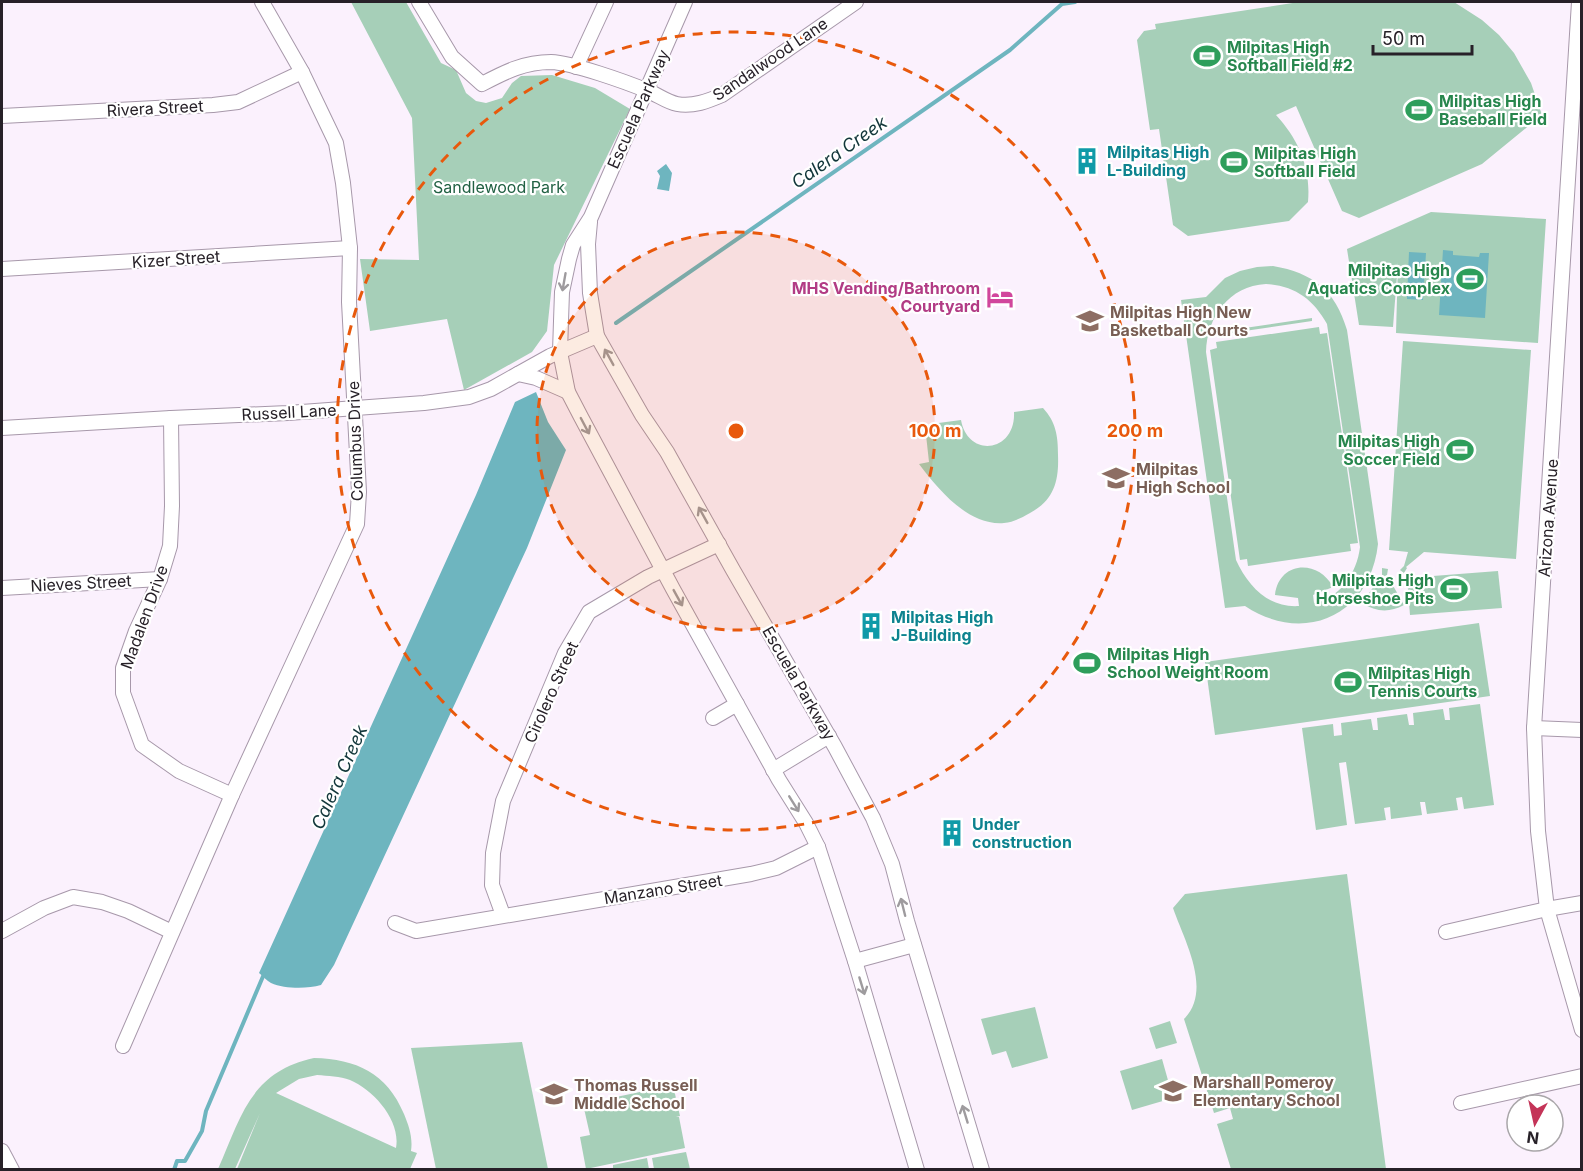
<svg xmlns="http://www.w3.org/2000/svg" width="1583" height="1171" font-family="Inter,sans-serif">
<rect width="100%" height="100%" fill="#fbf1fd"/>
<!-- green -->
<g fill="#a6cfb8" fill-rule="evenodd">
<polygon points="351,2 406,2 441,63 456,70 466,93 476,101 486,103 502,98 512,83 521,76 552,75 595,88 630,109 554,265 547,331 532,352 464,390 447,319 370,331 360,259 419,260 412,118"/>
<path d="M1299,2h155l28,18 17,15 15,18 17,30 11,32 -60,49 -123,54 -17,-7 -46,-105 -20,9c23,25 35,53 32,87l-19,19 -101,15 -15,-11 -14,-96 -9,1 -13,-90 7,-9 12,-2 -1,-5z"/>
<polygon points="1431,212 1546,219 1538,343 1396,333 1398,262 1393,327 1359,325 1347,249"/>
<path d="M1273,266c40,7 62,24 74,64l31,214c-8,72 -74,101 -133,62l-20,2 -44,-308 25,-3 19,-19 15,-7 17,-4zM1266,284c29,2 47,15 61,40l33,223c-3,26 -20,51 -46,56l-1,-8 20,-8c-15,-28 -54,-26 -58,8l23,3 1,8c-31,2 -51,-20 -63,-46l-30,-208c1,-35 23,-66 60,-68z"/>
<polygon points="1312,318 1312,321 1224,334 1224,331"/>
<polygon points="1319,327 1320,334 1327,333 1358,543 1350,544 1351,551 1248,566 1247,559 1240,560 1210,350 1217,348 1216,342"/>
<polygon points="1403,341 1531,350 1516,559 1424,552 1406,567 1407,568 1404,573 1400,570 1404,566 1408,552 1389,550"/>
<path d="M1043,408c13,14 15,28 15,47 1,26 -4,45 -28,58 -9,5 -16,9 -26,10 -36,3 -66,-34 -85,-59l10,-2 -3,-27 5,-11 30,-4c7,39 55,32 53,-8z"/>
<path d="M1382,568l6,1 -1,6 17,30c-15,8 -28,7 -42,-2l20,-28z"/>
<polygon points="1498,571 1502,608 1410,615 1407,578"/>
<polygon points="1479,623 1490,696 1215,735 1205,662"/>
<polygon points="1480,704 1494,805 1464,809 1462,797 1456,798 1458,810 1427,814 1425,802 1420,802 1422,815 1391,819 1390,807 1384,808 1386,820 1355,824 1346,762 1339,763 1347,825 1316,830 1302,728 1333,724 1334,736 1342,735 1341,723 1371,719 1373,730 1378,730 1377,718 1407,714 1409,725 1414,725 1413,713 1443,709 1445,720 1450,720 1449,708"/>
<path d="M1347,874l39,295h-155l-14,-45 16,-5 -3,-11 -16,5 -30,-94c29,-29 0,-79 -11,-111l12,-14z"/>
<polygon points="1035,1007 1048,1058 1012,1068 1006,1051 992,1055 981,1019"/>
<polygon points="1170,1021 1177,1043 1156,1049 1149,1028"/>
<polygon points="522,1042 548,1169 436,1169 411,1048"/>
<path d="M314,1058c42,1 73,15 90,56 5,12 9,24 7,37l6,2 -7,16h-173l23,-56 -25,56h-17c23,-52 32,-97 96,-111zM317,1075c11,1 23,1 33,5 24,10 51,41 46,68l-120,-55 23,-14z"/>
<polygon points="1162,1059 1173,1098 1132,1110 1120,1071"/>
<polygon points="673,1085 680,1116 676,1117 679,1117 685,1148 586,1169 580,1137 590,1135 583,1104"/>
<polygon points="686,1152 690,1169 654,1169 652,1158"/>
<polygon points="647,1158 649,1169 613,1169 613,1165"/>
</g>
<!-- water -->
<g fill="#6eb5bf">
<polygon points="666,164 672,173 669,191 657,189 660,176 657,171"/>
<polygon points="1443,250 1453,251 1453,255 1479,257 1480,253 1489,253 1485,318 1439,315"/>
<polygon points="1409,252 1426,253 1423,300 1407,299"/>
<path d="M536,392l12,30 18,28 -39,98 -193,417 -13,20c-14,4 -36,4 -50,-2 -4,-2 -8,-7 -12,-10l217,-478 39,-93z"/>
</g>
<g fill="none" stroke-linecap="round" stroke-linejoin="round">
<!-- stream -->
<g stroke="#6eb5bf" stroke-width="4">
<polyline points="616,323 1010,50 1062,4 1075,2"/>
<polyline points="174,1170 177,1161 185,1161 202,1131 206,1111 264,974"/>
</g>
<defs>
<g id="minor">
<path d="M419,2l33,55 30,27c23,-12 42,-22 69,-22 22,1 75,20 97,29 10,4 19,11 29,13 16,3 31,-3 45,-9l134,-93"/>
<polyline points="685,2 591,217 573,245 569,259 562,292 561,321 560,352 568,392 581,417 673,589 779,780 806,823 818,847 855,961 917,1170"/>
<polyline points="1579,2 1534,728 1538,831 1547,909 1582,1030"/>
<polyline points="576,67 606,2"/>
<polyline points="2,116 213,105 238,102 302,72"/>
<polyline points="590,222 588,244 590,293 597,336 642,415 667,452 733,570 835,747 873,818 892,864 907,921 982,1170"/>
<polyline points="2,269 350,248"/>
<polyline points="518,374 536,378 568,392"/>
<polyline points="171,418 172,506 170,546 160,579 136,631 123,668 123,693 142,745 179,771 232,795"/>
<polyline points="2,428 171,418 288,413 424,403 469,397 491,389 550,356 597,336"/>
<polyline points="2,588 160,579"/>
<polyline points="713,718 737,704"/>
<polyline points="1534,728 1582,730"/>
<polyline points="773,770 829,736"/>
<polyline points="503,915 492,885 493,853 503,801 565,653 589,612 648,577 719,544"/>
<polyline points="395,923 416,931 751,874 776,868 818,847"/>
<polyline points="2,931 44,908 73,897 102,902 128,911 172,932"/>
<polyline points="1446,932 1547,909 1582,903"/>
<polyline points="855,961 914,945"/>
<polyline points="123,1046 232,795 357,524 359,492 349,302 350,248 343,183 336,143 302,72 262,2"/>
<polyline points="1461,1103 1582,1076"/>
<polyline points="2,1151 12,1170"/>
</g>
</defs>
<!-- minor casing -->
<use href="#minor" stroke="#a798aa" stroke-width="16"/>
<!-- minor -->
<use href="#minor" stroke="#fff" stroke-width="14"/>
</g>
<!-- one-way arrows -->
<defs><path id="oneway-shaft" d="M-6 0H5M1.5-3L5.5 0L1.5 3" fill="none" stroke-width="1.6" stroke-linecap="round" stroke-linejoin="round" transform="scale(1.5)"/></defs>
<g stroke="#9e9b9e">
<use href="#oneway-shaft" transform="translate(564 282) rotate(100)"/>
<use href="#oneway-shaft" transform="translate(609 357) rotate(-119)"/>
<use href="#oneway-shaft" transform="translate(585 426) rotate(62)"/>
<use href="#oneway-shaft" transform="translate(703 515) rotate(-119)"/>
<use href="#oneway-shaft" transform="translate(678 598) rotate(61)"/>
<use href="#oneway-shaft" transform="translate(794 804) rotate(58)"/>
<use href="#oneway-shaft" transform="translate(903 907) rotate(-104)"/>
<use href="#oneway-shaft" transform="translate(862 986) rotate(73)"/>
<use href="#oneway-shaft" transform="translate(965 1114) rotate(-107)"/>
</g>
<!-- distance rings -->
<circle cx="736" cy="431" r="199" fill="#e8590c" fill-opacity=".12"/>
<g fill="none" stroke="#e8590c" stroke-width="3" stroke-dasharray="10 8">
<circle cx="736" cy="431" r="199"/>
<circle cx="736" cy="431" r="399"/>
</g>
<!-- icons -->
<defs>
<symbol id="stadium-bare" viewBox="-9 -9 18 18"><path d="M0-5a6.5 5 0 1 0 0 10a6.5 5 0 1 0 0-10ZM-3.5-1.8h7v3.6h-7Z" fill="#2e9e5b" stroke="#fff" stroke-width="2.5" paint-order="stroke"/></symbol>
<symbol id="building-bare" viewBox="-9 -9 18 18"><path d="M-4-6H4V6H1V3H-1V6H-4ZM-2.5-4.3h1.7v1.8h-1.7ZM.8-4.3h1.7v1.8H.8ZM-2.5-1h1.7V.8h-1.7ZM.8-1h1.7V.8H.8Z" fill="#0f9aa8" stroke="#fff" stroke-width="2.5" paint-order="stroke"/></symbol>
<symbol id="hotel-bare" viewBox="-9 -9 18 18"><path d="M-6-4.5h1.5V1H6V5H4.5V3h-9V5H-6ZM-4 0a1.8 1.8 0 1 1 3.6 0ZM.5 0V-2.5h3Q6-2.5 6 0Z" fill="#d1479c" stroke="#fff" stroke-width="2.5" paint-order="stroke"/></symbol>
<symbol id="school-bare" viewBox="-9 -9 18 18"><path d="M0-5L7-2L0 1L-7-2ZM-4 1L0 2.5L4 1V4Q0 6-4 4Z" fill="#8d6e63" stroke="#fff" stroke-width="2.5" paint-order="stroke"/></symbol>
</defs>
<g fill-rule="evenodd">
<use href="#stadium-bare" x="1188" y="37" width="38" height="38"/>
<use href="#stadium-bare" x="1400" y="91" width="38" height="38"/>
<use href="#building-bare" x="1068" y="142" width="38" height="38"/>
<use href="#stadium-bare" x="1215" y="143" width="38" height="38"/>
<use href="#stadium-bare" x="1451" y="260" width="38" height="38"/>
<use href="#hotel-bare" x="981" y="278" width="38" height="38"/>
<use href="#school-bare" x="1071" y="302" width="38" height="38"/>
<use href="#stadium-bare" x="1441" y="431" width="38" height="38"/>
<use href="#school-bare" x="1097" y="459" width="38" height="38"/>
<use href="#stadium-bare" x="1435" y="570" width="38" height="38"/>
<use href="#building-bare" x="852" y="607" width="38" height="38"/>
<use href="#stadium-bare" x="1068" y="644" width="38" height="38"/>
<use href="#stadium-bare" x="1329" y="663" width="38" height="38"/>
<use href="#building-bare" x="933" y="814" width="38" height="38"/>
<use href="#school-bare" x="1154" y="1072" width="38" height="38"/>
<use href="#school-bare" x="535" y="1075" width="38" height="38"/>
</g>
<g text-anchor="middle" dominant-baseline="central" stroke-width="4.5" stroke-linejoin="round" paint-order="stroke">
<!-- leisure labels -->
<g font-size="16" font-weight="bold" fill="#27864d" stroke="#fff" text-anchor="start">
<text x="1227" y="47">Milpitas High<tspan x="1227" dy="18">Softball Field #2</tspan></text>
<text x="1439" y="101">Milpitas High<tspan x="1439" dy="18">Baseball Field</tspan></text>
<text x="1254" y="153">Milpitas High<tspan x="1254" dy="18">Softball Field</tspan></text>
<text x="1450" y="270" text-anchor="end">Milpitas High<tspan x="1450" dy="18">Aquatics Complex</tspan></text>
<text x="1440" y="441" text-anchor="end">Milpitas High<tspan x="1440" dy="18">Soccer Field</tspan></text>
<text x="1434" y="580" text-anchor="end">Milpitas High<tspan x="1434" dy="18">Horseshoe Pits</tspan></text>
<text x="1107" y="654">Milpitas High<tspan x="1107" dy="18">School Weight Room</tspan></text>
<text x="1368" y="673">Milpitas High<tspan x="1368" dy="18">Tennis Courts</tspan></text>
</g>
<!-- street labels -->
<g font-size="16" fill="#272128" stroke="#fff">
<text transform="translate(770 59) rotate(-34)">Sandalwood Lane</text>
<text transform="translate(155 108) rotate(-3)">Rivera Street</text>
<text transform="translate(638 109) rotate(-66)">Escuela Parkway</text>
<text transform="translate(176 259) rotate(-4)">Kizer Street</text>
<text transform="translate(289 412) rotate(-3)">Russell Lane</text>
<text transform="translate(355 441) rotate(-92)">Columbus Drive</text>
<text transform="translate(1548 518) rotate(-86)">Arizona Avenue</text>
<text transform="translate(81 583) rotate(-3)">Nieves Street</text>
<text transform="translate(144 617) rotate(-70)">Madalen Drive</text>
<text transform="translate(799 683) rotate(60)">Escuela Parkway</text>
<text transform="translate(551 692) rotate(-66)">Cirolero Street</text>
<text transform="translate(663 889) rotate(-9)">Manzano Street</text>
</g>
<!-- culture labels -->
<g font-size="16" font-weight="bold" fill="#0d838f" stroke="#fff" text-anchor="start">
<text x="1107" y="152">Milpitas High<tspan x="1107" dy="18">L-Building</tspan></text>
<text x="891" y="617">Milpitas High<tspan x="891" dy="18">J-Building</tspan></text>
<text x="972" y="824">Under<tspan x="972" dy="18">construction</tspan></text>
</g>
<!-- park labels -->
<g font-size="16" fill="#216143" stroke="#fff">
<text x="499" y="187">Sandlewood Park</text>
</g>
<!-- hotel labels -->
<g font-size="16" font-weight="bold" fill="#b23c85" stroke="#fff" text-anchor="end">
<text x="980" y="288">MHS Vending/Bathroom<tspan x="980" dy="18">Courtyard</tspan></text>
</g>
<!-- education labels -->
<g font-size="16" font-weight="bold" fill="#785e54" stroke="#fff" text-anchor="start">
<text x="1110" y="312">Milpitas High New<tspan x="1110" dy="18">Basketball Courts</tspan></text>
<text x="1136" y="469">Milpitas<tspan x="1136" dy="18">High School</tspan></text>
<text x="1193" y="1082">Marshall Pomeroy<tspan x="1193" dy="18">Elementary School</tspan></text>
<text x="574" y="1085">Thomas Russell<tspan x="574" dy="18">Middle School</tspan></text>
</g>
<!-- water labels -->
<g font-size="18" font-style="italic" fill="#12363a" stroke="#fff">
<text transform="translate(839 152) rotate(-35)">Calera Creek</text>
<text transform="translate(339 777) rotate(-66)">Calera Creek</text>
</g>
</g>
<circle cx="736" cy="431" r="9" fill="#e8590c" stroke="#fff" stroke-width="3"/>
<g font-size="18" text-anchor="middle" font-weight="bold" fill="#e8590c" stroke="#fff" stroke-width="4.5" stroke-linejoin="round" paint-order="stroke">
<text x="935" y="437">100 m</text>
<text x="1135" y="437">200 m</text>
</g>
<!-- border -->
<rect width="1583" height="1171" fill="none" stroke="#272128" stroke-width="6"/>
<!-- north arrow -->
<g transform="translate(1535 1123) rotate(188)"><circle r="28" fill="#ffffff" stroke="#a9a6a9" stroke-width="1.5"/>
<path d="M0-4.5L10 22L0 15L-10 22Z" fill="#c43458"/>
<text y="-9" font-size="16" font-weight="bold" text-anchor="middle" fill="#272128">N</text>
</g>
<!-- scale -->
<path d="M1373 45v9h99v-9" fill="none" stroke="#272128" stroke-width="3"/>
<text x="1382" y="45" font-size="18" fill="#272128" stroke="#ffffff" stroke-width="4.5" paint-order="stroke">50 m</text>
</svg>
